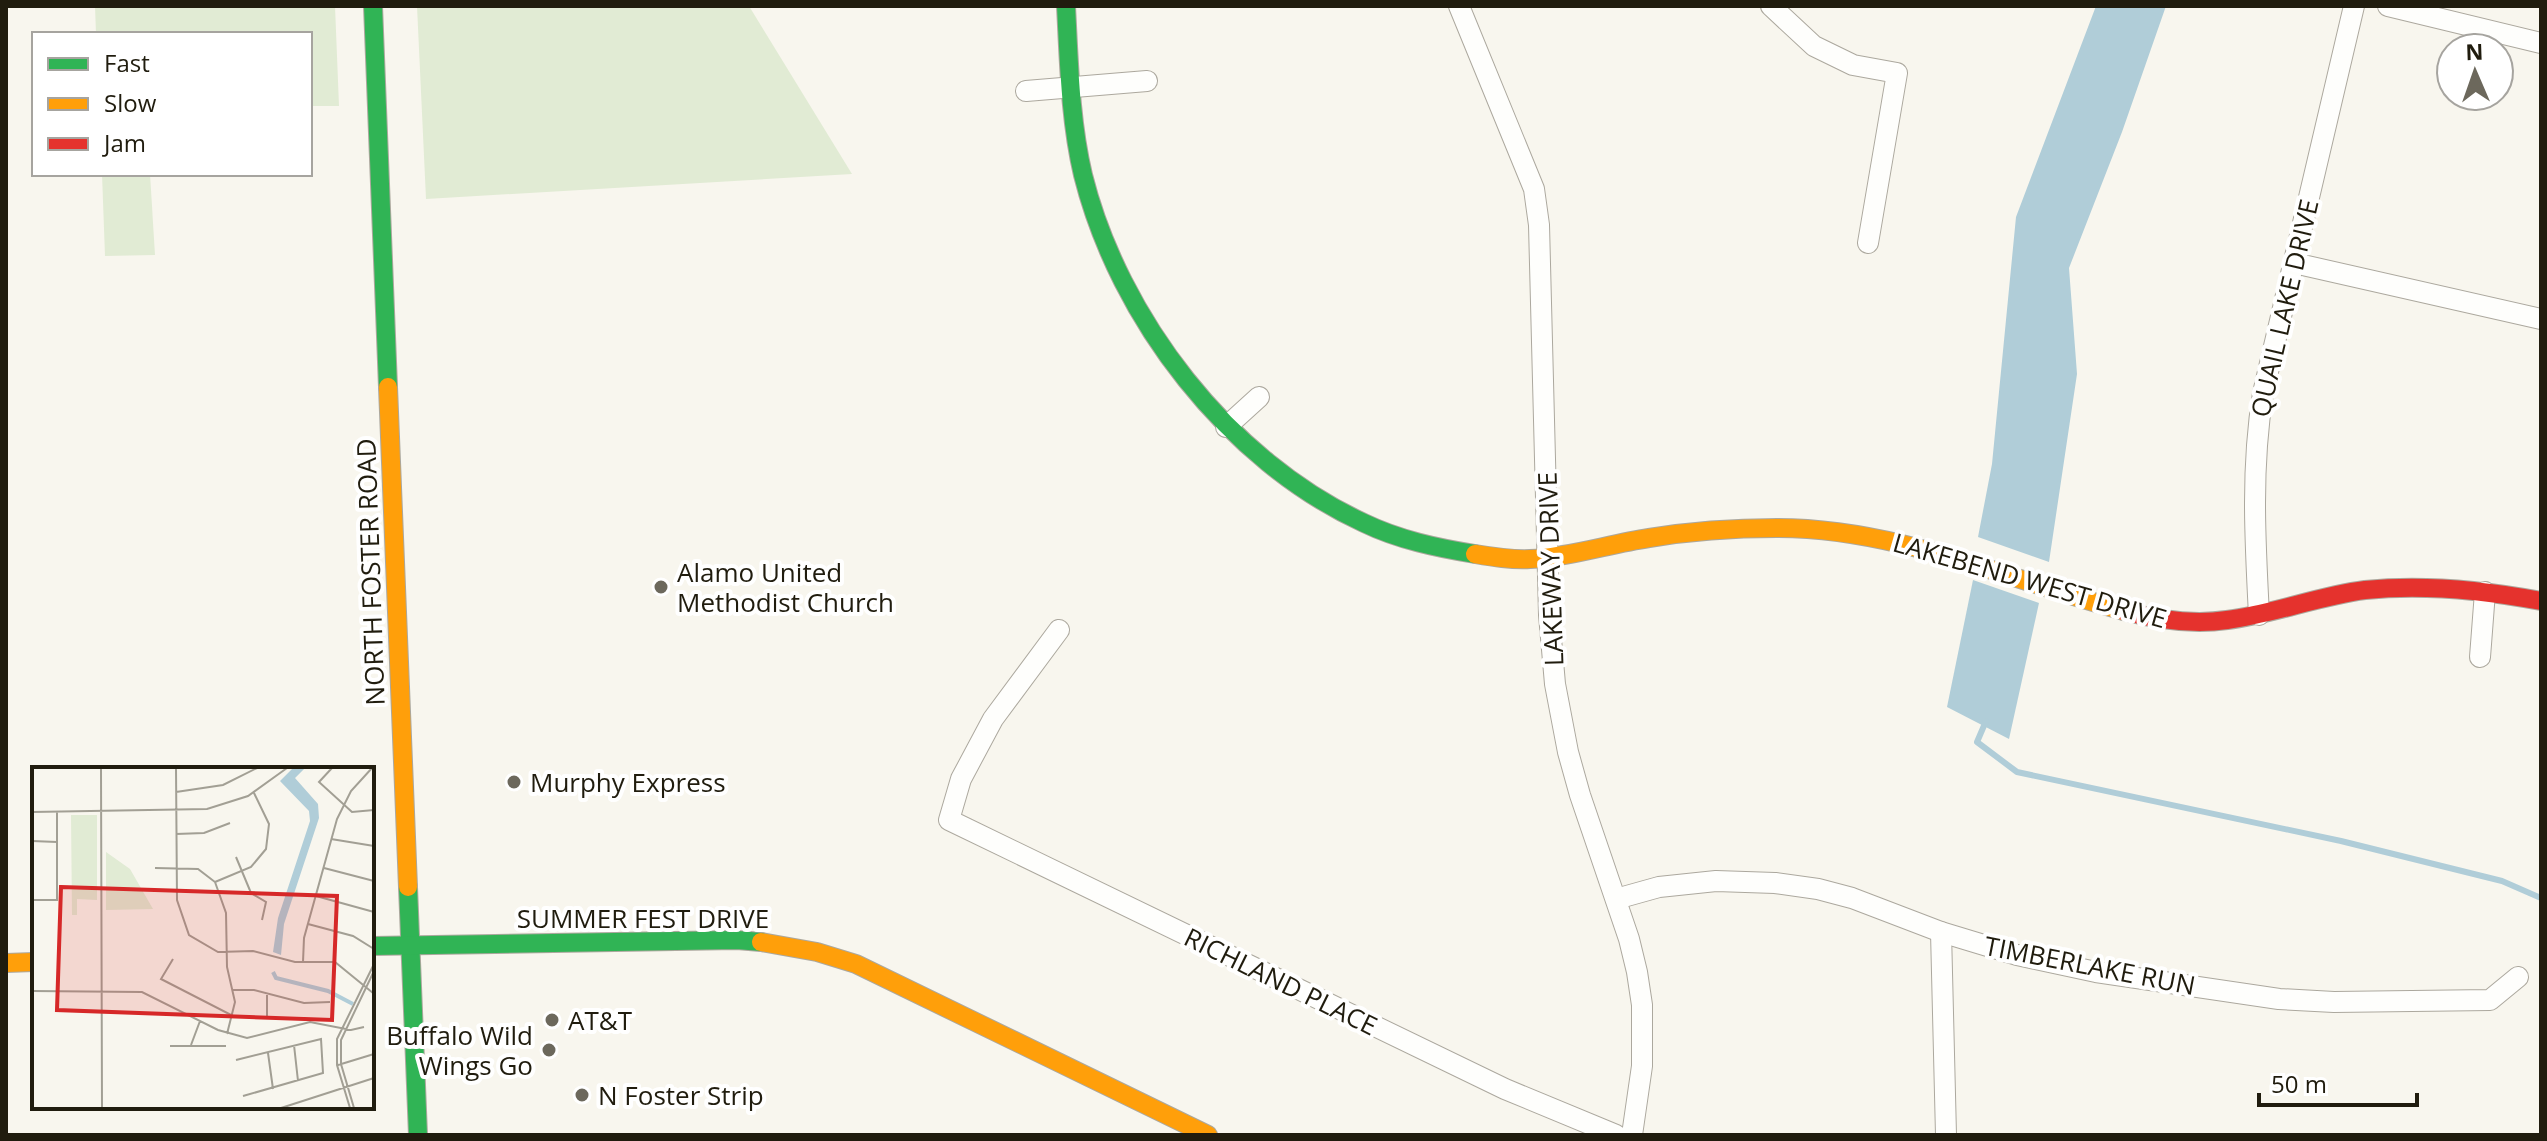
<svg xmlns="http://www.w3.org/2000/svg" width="2547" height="1141" font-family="'Open Sans',sans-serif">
<rect width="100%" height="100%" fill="#f8f6ee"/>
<!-- green -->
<g fill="#e1ebd4">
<polygon points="95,6 335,6 339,106 310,106 310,34 96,34"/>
<polygon points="417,6 749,6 852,174 426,199"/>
<polygon points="102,174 150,174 155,255 105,256"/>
</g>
<!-- water -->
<g fill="#b0cdd8">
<polygon points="2096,6 2166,6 2122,132 2069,268 2077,374 2049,562 1978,537 1992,464 2016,217"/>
<polygon points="1973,580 2039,603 2009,739 1947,707"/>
</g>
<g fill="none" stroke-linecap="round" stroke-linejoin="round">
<!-- stream -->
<polyline stroke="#b0cdd8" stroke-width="6" points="1986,721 1977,742 2017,772 2341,841 2502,881 2541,898"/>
<defs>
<g id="street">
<polyline points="1459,6 1534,189 1539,225 1549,615 1555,684 1568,752 1580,795 1629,939 1637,972 1642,1005 1642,1066 1632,1135"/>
<polyline points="1771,6 1814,46 1853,65 1897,73 1868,243"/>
<polyline points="2388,6 2541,43"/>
<polyline points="1026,91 1147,81"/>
<polyline points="2294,263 2541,319"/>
<polyline points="1226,427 1259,397"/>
<path d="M2259,615c-4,-75 -8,-147 4,-222l91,-387"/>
<polyline points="1059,630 993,719 961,779 949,820 1505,1089 1616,1135"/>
<polyline points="2480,657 2485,592"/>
<polyline points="1616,899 1659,887 1716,881 1775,883 1818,889 1852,898 1941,932 2017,955 2096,972 2279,999 2334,1002 2490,1000 2518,977"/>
<polyline points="1941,932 1946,1135"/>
</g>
<g id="fast">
<polyline points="373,6 388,387"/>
<path d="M1066,6c3,56 4,114 17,169 36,144 146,286 281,348 35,17 74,25 111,31"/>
<polyline points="408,887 418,1135"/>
<polyline points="372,946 737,940 761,942"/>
</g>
<g id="slow">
<polyline points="388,387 408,887"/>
<path d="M1475,554c18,3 36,6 55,5 40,-2 79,-15 119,-21 42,-7 85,-10 128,-10 122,0 232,52 347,83"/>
<polyline points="761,942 817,952 856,964 1208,1135"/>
<polyline points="6,963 34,962"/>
</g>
<path id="jam" d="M2124,611c34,9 69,14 103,9 47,-6 91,-24 138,-30 59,-6 118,0 176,11"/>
</defs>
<!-- street casing -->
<use href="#street" stroke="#aca89e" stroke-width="22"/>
<!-- fast casing -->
<use href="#fast" stroke="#aca89e" stroke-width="20"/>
<!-- slow casing -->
<use href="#slow" stroke="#aca89e" stroke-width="20"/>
<!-- jam casing -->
<use href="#jam" stroke="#aca89e" stroke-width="20"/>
<!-- street -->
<use href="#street" stroke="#fefefc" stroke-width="20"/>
<!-- fast -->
<use href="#fast" stroke="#30b455" stroke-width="18"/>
<!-- slow -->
<use href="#slow" stroke="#ff9f0a" stroke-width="18"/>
<!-- jam -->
<use href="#jam" stroke="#e5322d" stroke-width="18"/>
</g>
<!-- markers -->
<g fill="#6c685c" stroke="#fff" stroke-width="3">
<circle cx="661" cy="587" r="8"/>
<circle cx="514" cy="782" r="8"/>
<circle cx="552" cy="1020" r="8"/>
<circle cx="549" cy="1050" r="8"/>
<circle cx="582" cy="1095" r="8"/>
</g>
<g text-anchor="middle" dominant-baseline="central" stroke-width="8" stroke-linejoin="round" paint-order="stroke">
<!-- street labels -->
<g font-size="26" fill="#201c0e" stroke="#fff">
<text transform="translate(2284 308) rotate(-77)">QUAIL LAKE DRIVE</text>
<text transform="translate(1550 569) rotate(-92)">LAKEWAY DRIVE</text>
<text transform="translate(370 572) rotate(-92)">NORTH FOSTER ROAD</text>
<text transform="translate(2030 580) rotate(16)">LAKEBEND WEST DRIVE</text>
<text x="643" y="918">SUMMER FEST DRIVE</text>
<text transform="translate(2090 965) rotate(11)">TIMBERLAKE RUN</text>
<text transform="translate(1281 981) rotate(26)">RICHLAND PLACE</text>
</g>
<!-- poi labels -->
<g font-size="26" fill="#201c0e" stroke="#fff" text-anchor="start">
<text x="677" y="572">Alamo United<tspan x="677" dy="30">Methodist Church</tspan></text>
<text x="530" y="782">Murphy Express</text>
<text x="568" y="1020">AT&amp;T</text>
<text x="533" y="1035" text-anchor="end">Buffalo Wild<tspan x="533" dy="30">Wings Go</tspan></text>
<text x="598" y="1095">N Foster Strip</text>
</g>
</g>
<!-- overview -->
<g transform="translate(32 767)">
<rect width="342" height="342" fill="#f8f6ee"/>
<path d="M39,48h26v85l-20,-1v16h-5zM74,85l24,17 23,40 -47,1z" fill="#e1ebd4"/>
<path d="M261,1h12l-10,10 23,26 1,14 -35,106 -3,31 -8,-3 5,-34 32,-97 -1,-10 -29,-30z" fill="#b0cdd8"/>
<path fill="none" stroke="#b0cdd8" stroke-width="4" d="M241,205l3,6 52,13 25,13"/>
<path fill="none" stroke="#a29f94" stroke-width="2" d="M69,1l1,340M144,1l1,132 12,35 29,17 35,-1 42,11h40l38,31M300,1l-13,14 33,30 22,-2M144,25l47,-7 34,-17M0,45l175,-3 41,-13 39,-28M144,67l28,-1 26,-10M299,72l43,7M0,74l25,1M204,90l15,36 15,9 -4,18M123,101l43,1 17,13 11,31 1,54 8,35 -8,32M292,101l50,13M183,115l36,-15 15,-18 3,-25 -15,-31M284,129l58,16M0,133h25v-88M276,157l45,12 21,13M141,192l-12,20 72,37 34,2v-23M271,195l1,-24 33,-119 14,-28 21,-23M200,223h22l50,13 26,-1M0,224l110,1 76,38 29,8 63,-16 41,8 13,-3M159,278l9,-24M262,278l4,36M138,279h56M236,286l5,36M204,293l85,-21 2,34 -80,23M306,298l36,-11M249,341l93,-30M318,341l-13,-43v-26l37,-75M322,341l-13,-44v-24l33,-69"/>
<path fill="#d62828" fill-opacity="0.15" stroke="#d62828" stroke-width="4" d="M29,120l276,9 -5,124 -275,-10z"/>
<rect width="342" height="342" fill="none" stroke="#201c0e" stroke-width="4"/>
</g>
<!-- border -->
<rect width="2547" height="1141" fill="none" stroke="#201c0e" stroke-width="16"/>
<!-- legend -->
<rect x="32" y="32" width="280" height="144" fill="#ffffff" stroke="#a6a49f" stroke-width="2"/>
<rect x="48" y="58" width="40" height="12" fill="#30b455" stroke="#a6a49f" stroke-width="2"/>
<text x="104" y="72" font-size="24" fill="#201c0e">Fast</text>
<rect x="48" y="98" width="40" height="12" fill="#ff9f0a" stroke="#a6a49f" stroke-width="2"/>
<text x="104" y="112" font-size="24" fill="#201c0e">Slow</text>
<rect x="48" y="138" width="40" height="12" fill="#e5322d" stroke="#a6a49f" stroke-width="2"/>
<text x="104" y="152" font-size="24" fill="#201c0e">Jam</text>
<!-- north arrow -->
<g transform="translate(2475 72) rotate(358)"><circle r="38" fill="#ffffff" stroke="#a6a49f" stroke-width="2"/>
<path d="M0-6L14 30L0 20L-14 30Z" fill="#6c685c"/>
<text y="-12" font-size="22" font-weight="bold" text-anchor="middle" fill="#201c0e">N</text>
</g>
<!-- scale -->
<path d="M2259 1093v12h158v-12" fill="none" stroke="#201c0e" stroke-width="4"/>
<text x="2271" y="1093" font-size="24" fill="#201c0e" stroke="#ffffff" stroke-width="6" paint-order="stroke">50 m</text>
</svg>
